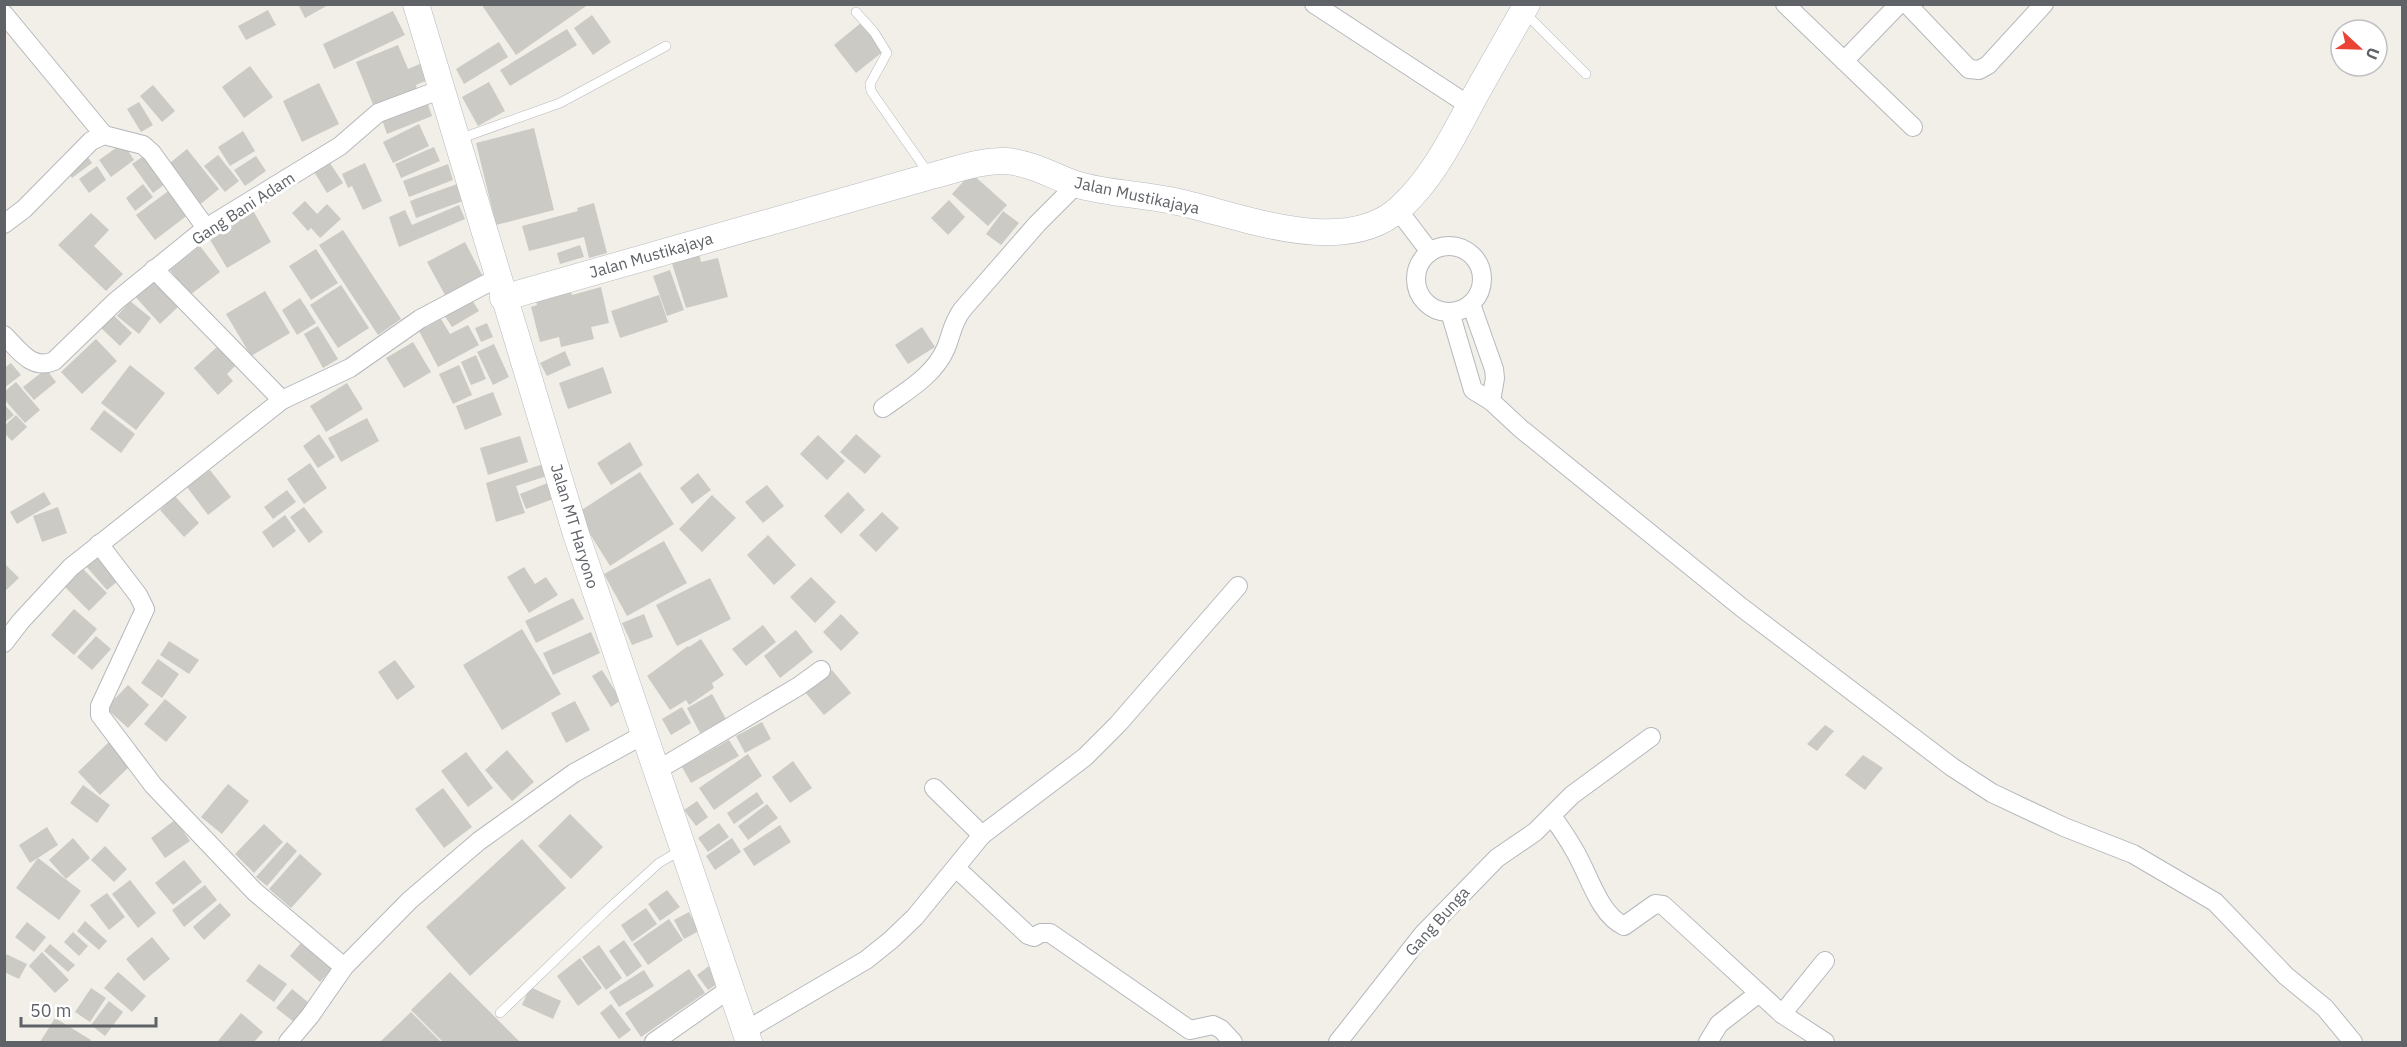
<svg xmlns="http://www.w3.org/2000/svg" width="2407" height="1047" font-family="'IBM Plex Sans',sans-serif">
<rect width="100%" height="100%" fill="#f1efe8"/>
<!-- building -->
<g fill="#cccac5">
<polygon points="298,4 330,4 305,18"/>
<polygon points="481,4 589,4 516,55"/>
<polygon points="268,10 276,25 246,40 238,26"/>
<polygon points="393,11 405,35 334,69 323,44"/>
<polygon points="592,15 611,42 593,55 574,28"/>
<polygon points="862,22 885,50 856,73 834,45"/>
<polygon points="567,29 577,45 510,86 500,70"/>
<polygon points="499,42 508,57 464,84 456,69"/>
<polygon points="398,45 408,69 422,63 428,80 416,85 417,90 374,107 356,62"/>
<polygon points="250,66 273,97 244,118 222,87"/>
<polygon points="489,82 505,111 478,126 462,97"/>
<polygon points="319,83 339,124 302,142 283,101"/>
<polygon points="153,85 175,111 162,122 140,96"/>
<polygon points="426,99 432,116 387,134 381,117"/>
<polygon points="139,102 153,125 141,132 127,109"/>
<polygon points="419,124 429,146 393,163 383,142"/>
<polygon points="534,128 554,210 496,225 476,143"/>
<polygon points="243,131 255,151 230,166 218,147"/>
<polygon points="123,143 134,160 111,177 99,160"/>
<polygon points="434,147 440,161 401,178 395,164"/>
<polygon points="187,149 219,189 197,207 165,167"/>
<polygon points="148,153 169,181 153,193 132,164"/>
<polygon points="218,155 239,181 225,192 204,166"/>
<polygon points="87,156 92,163 72,178 67,170"/>
<polygon points="256,156 266,171 245,186 234,170"/>
<polygon points="328,160 343,183 327,193 313,170"/>
<polygon points="365,163 382,201 363,210 352,186 348,188 342,174"/>
<polygon points="448,164 453,180 409,197 403,181"/>
<polygon points="97,166 106,180 89,193 79,179"/>
<polygon points="971,173 1007,205 988,226 952,194"/>
<polygon points="143,184 153,197 135,211 126,198"/>
<polygon points="457,184 463,201 416,218 410,201"/>
<polygon points="171,189 189,214 155,240 136,215"/>
<polygon points="949,200 965,217 948,235 931,218"/>
<polygon points="305,201 317,214 327,204 341,219 320,238 311,228 308,231 292,213"/>
<polygon points="594,203 607,253 589,258 584,237 529,251 522,226 578,211 577,208"/>
<polygon points="459,205 465,219 399,247 389,217 405,210 412,225"/>
<polygon points="251,207 271,242 227,268 206,233"/>
<polygon points="1003,211 1019,223 1001,245 986,234"/>
<polygon points="91,213 109,230 94,246 123,274 106,291 58,245"/>
<polygon points="343,230 401,319 378,335 319,245"/>
<polygon points="465,242 482,275 445,295 427,262"/>
<polygon points="580,245 584,257 560,264 557,253"/>
<polygon points="200,246 220,272 190,295 170,270"/>
<polygon points="316,249 338,283 311,300 289,266"/>
<polygon points="698,249 701,262 718,258 728,297 686,308 670,257"/>
<polygon points="670,270 684,310 667,316 653,276"/>
<polygon points="153,274 181,304 160,324 132,293"/>
<polygon points="341,285 369,328 338,348 310,305"/>
<polygon points="601,287 609,323 591,327 594,339 561,347 559,337 540,342 531,307 537,305 535,297 570,289 572,295"/>
<polygon points="265,291 290,333 251,356 226,314"/>
<polygon points="469,295 479,311 452,327 442,312"/>
<polygon points="659,295 668,322 620,338 611,311"/>
<polygon points="300,298 316,323 297,335 282,310"/>
<polygon points="130,301 151,318 139,334 117,316"/>
<polygon points="109,311 132,333 120,346 97,324"/>
<polygon points="441,319 450,334 468,325 479,345 438,367 419,331"/>
<polygon points="487,323 493,337 481,342 475,328"/>
<polygon points="318,326 338,359 323,368 304,334"/>
<polygon points="922,327 935,347 908,364 895,345"/>
<polygon points="96,339 117,361 82,394 61,372"/>
<polygon points="413,342 431,372 404,388 386,358"/>
<polygon points="494,344 509,377 493,385 477,352"/>
<polygon points="218,346 236,365 227,374 233,381 218,395 194,368"/>
<polygon points="565,351 571,365 547,376 540,363"/>
<polygon points="476,355 486,379 471,385 461,362"/>
<polygon points="11,363 21,375 4,388 4,368"/>
<polygon points="130,365 165,393 136,430 101,403"/>
<polygon points="459,365 472,395 453,404 439,374"/>
<polygon points="603,367 612,393 568,409 559,383"/>
<polygon points="46,369 56,382 34,400 23,387"/>
<polygon points="16,382 40,410 25,423 4,399 4,392"/>
<polygon points="347,383 363,409 326,432 310,406"/>
<polygon points="493,392 502,415 465,430 456,406"/>
<polygon points="4,404 14,415 4,423"/>
<polygon points="104,410 135,434 121,453 90,429"/>
<polygon points="16,415 27,427 12,441 4,433 4,426"/>
<polygon points="367,418 379,441 341,462 328,438"/>
<polygon points="319,434 335,457 318,468 303,446"/>
<polygon points="856,434 881,456 865,474 840,452"/>
<polygon points="818,435 845,461 827,480 800,454"/>
<polygon points="520,436 528,462 488,475 480,448"/>
<polygon points="630,442 643,465 611,485 597,463"/>
<polygon points="310,463 327,488 304,504 287,479"/>
<polygon points="543,464 547,476 516,486 525,513 496,522 486,483"/>
<polygon points="210,470 231,497 208,515 187,487"/>
<polygon points="640,472 674,524 610,566 577,513"/>
<polygon points="698,473 711,490 692,504 680,488"/>
<polygon points="550,482 556,498 526,509 520,494"/>
<polygon points="767,485 784,506 763,523 745,502"/>
<polygon points="287,490 296,502 273,519 264,507"/>
<polygon points="44,492 51,504 17,524 10,512"/>
<polygon points="848,492 865,510 841,534 824,516"/>
<polygon points="712,495 736,518 702,552 679,529"/>
<polygon points="175,496 199,523 184,537 160,510"/>
<polygon points="58,507 67,533 42,542 33,516"/>
<polygon points="304,507 323,532 309,543 290,517"/>
<polygon points="882,512 899,528 876,552 859,535"/>
<polygon points="285,515 296,531 273,548 262,532"/>
<polygon points="768,535 796,565 774,585 747,555"/>
<polygon points="664,541 687,583 627,616 604,574"/>
<polygon points="96,555 118,581 107,590 85,565"/>
<polygon points="4,563 19,578 4,592"/>
<polygon points="524,567 535,584 546,577 558,595 529,613 507,577"/>
<polygon points="82,568 107,593 89,611 64,586"/>
<polygon points="811,577 836,602 815,623 790,597"/>
<polygon points="710,578 731,619 677,646 656,605"/>
<polygon points="573,598 584,619 536,643 525,621"/>
<polygon points="74,609 97,629 74,655 51,635"/>
<polygon points="644,614 653,637 632,645 622,623"/>
<polygon points="841,614 859,633 841,651 823,632"/>
<polygon points="763,625 776,642 746,666 732,649"/>
<polygon points="522,629 561,694 502,730 463,665"/>
<polygon points="796,630 813,652 780,678 764,656"/>
<polygon points="591,632 600,653 553,675 543,653"/>
<polygon points="96,636 111,649 92,670 77,657"/>
<polygon points="701,639 724,675 712,683 714,688 689,705 686,700 670,710 647,676 688,646 689,647"/>
<polygon points="169,641 199,660 189,674 160,655"/>
<polygon points="158,659 179,674 162,698 141,683"/>
<polygon points="395,660 415,687 397,700 378,672"/>
<polygon points="602,670 621,700 611,707 592,676"/>
<polygon points="832,670 851,693 824,715 805,692"/>
<polygon points="128,685 149,705 128,728 106,708"/>
<polygon points="712,694 726,719 700,733 687,708"/>
<polygon points="165,699 187,717 166,742 144,724"/>
<polygon points="575,701 590,730 566,743 551,713"/>
<polygon points="682,707 691,723 671,735 662,719"/>
<polygon points="762,722 771,739 745,753 736,736"/>
<polygon points="1825,725 1834,731 1817,751 1807,744"/>
<polygon points="111,740 133,763 100,795 78,772"/>
<polygon points="729,740 739,756 691,783 682,767"/>
<polygon points="507,750 534,782 512,801 485,770"/>
<polygon points="466,752 493,788 468,807 441,771"/>
<polygon points="748,754 762,776 714,810 699,788"/>
<polygon points="1863,755 1883,768 1865,790 1845,775"/>
<polygon points="793,761 812,788 790,803 772,777"/>
<polygon points="228,784 249,801 222,834 201,817"/>
<polygon points="83,785 110,805 97,823 70,803"/>
<polygon points="443,788 472,827 444,848 415,809"/>
<polygon points="757,792 764,803 734,824 727,813"/>
<polygon points="697,801 708,817 696,826 684,810"/>
<polygon points="767,804 778,818 748,840 738,826"/>
<polygon points="570,814 603,847 571,879 538,846"/>
<polygon points="175,820 190,841 165,858 151,838"/>
<polygon points="719,823 729,837 708,852 698,838"/>
<polygon points="264,824 283,842 254,873 235,854"/>
<polygon points="780,825 791,842 754,866 743,849"/>
<polygon points="47,827 58,845 30,863 19,845"/>
<polygon points="73,838 90,858 66,879 49,860"/>
<polygon points="732,838 741,852 715,870 706,856"/>
<polygon points="522,839 566,888 470,976 426,927"/>
<polygon points="287,842 297,851 267,886 256,877"/>
<polygon points="105,846 127,869 114,882 91,860"/>
<polygon points="300,854 322,874 291,908 269,889"/>
<polygon points="38,858 81,891 59,920 16,888"/>
<polygon points="184,860 202,882 173,905 155,883"/>
<polygon points="130,880 156,913 138,928 112,894"/>
<polygon points="205,885 217,900 184,927 172,910"/>
<polygon points="667,890 680,907 660,921 648,904"/>
<polygon points="107,893 125,917 109,930 90,905"/>
<polygon points="220,903 231,915 204,940 193,927"/>
<polygon points="646,908 657,924 632,942 621,925"/>
<polygon points="689,912 699,931 684,939 674,920"/>
<polygon points="669,919 683,940 648,965 633,944"/>
<polygon points="85,921 107,941 99,950 77,931"/>
<polygon points="27,922 46,937 34,952 15,937"/>
<polygon points="73,932 88,946 79,956 64,942"/>
<polygon points="152,937 170,959 144,981 126,959"/>
<polygon points="305,938 336,964 320,982 290,956"/>
<polygon points="624,940 642,966 627,977 609,951"/>
<polygon points="50,944 75,965 68,972 44,951"/>
<polygon points="599,945 622,978 606,990 582,957"/>
<polygon points="42,952 69,980 55,993 29,966"/>
<polygon points="4,953 27,964 19,979 4,972"/>
<polygon points="580,958 602,988 578,1006 557,976"/>
<polygon points="259,964 287,984 274,1002 246,981"/>
<polygon points="709,966 720,982 708,990 697,975"/>
<polygon points="689,969 705,993 641,1037 625,1013"/>
<polygon points="644,970 654,986 619,1007 609,992"/>
<polygon points="118,972 146,996 132,1012 104,988"/>
<polygon points="450,972 520,1042 443,1042 411,1010"/>
<polygon points="530,987 561,1001 553,1019 522,1005"/>
<polygon points="91,988 106,998 90,1022 75,1012"/>
<polygon points="292,989 309,1003 294,1022 276,1008"/>
<polygon points="109,1001 123,1012 105,1036 91,1025"/>
<polygon points="611,1004 631,1030 619,1039 600,1013"/>
<polygon points="411,1012 441,1042 380,1042"/>
<polygon points="241,1013 263,1032 254,1042 220,1042 218,1041"/>
<polygon points="55,1018 91,1040 90,1042 40,1042"/>
</g>
<g fill="none" stroke-linecap="round" stroke-linejoin="round">
<defs>
<g id="lane">
<polyline points="856,12 874,32 887,53 870,84 871,91 929,174"/>
<polyline points="1525,13 1586,74"/>
<polyline points="459,139 560,103 666,46"/>
<polyline points="500,1013 605,912 659,863 681,850"/>
</g>
<g id="street">
<polyline points="1314,4 1470,106"/>
<polyline points="1785,4 1913,127"/>
<polyline points="1907,4 1969,69 1979,70 1988,65 2044,4"/>
<polyline points="4,14 104,135"/>
<polyline points="1844,61 1899,4"/>
<polyline points="1398,210 1430,252"/>
<polyline points="4,224 24,209 91,141 104,135 143,145 152,153 206,228"/>
<circle cx="1449" cy="279" r="33"/>
<polyline points="154,269 282,400"/>
<polyline points="1471,304 1494,369 1495,378 1491,401"/>
<polyline points="1450,312 1473,390 1491,401 1520,428 1741,607 1952,767 1992,793 2064,827 2133,854 2215,902 2286,976 2325,1008 2353,1042"/>
<path d="M4,335c15,15 28,36 50,26l62,-60 90,-73 134,-82 38,-33 64,-24"/>
<path d="M883,408c23,-17 51,-32 63,-60 6,-15 6,-24 16,-38l75,-86 40,-40"/>
<polyline points="99,544 138,595 145,609 100,706 100,715 153,785 255,892 344,967"/>
<polyline points="4,643 21,621 71,567 282,400 350,368 420,319 499,277"/>
<polyline points="656,771 799,686 821,670"/>
<polyline points="934,788 982,835"/>
<path d="M1552,816c7,10 15,21 21,32 15,23 25,66 51,78l31,-22 8,1 119,109 43,28"/>
<polyline points="956,868 1028,935 1034,937 1041,933 1050,933 1190,1030 1213,1025 1221,1029 1233,1042"/>
<polyline points="1782,1014 1825,961"/>
<polyline points="745,1031 866,960 891,940 915,917 982,835 1085,757 1118,724 1238,586"/>
<polyline points="288,1042 310,1016 344,967 410,900 479,841 574,773 643,735"/>
<polyline points="654,1042 731,988"/>
<polyline points="1338,1042 1423,934 1497,858 1535,832 1572,795 1651,737"/>
<polyline points="1708,1042 1719,1024 1759,993"/>
</g>
<g id="secondary">
<polyline points="416,4 576,534 749,1042"/>
<path d="M503,298l428,-122c24,-6 50,-16 75,-15 25,2 47,15 69,23 33,10 69,10 103,18 64,14 166,57 222,6 32,-29 51,-68 71,-105 18,-33 37,-65 56,-99"/>
</g>
</defs>
<!-- lane casing -->
<use href="#lane" stroke="#b5b8bc" stroke-width="10"/>
<!-- street casing -->
<use href="#street" stroke="#b5b8bc" stroke-width="20"/>
<!-- secondary casing -->
<use href="#secondary" stroke="#b6babf" stroke-width="27"/>
<!-- lane -->
<use href="#lane" stroke="#fff" stroke-width="9"/>
<!-- street -->
<use href="#street" stroke="#fff" stroke-width="18"/>
<!-- secondary -->
<use href="#secondary" stroke="#fff" stroke-width="26"/>
</g>
<g text-anchor="middle" dominant-baseline="central" stroke-width="6" stroke-linejoin="round" paint-order="stroke">
<!-- street labels -->
<g font-size="16" fill="#5f6368" stroke="#fff">
<text transform="translate(1137 195) rotate(12)">Jalan Mustikajaya</text>
<text transform="translate(243 208) rotate(-33)">Gang Bani Adam</text>
<text transform="translate(651 255) rotate(-16)">Jalan Mustikajaya</text>
<text transform="translate(575 526) rotate(73)">Jalan MT Haryono</text>
<text transform="translate(1437 921) rotate(-48)">Gang Bunga</text>
</g>
</g>
<!-- border -->
<rect width="2407" height="1047" fill="none" stroke="#5f6368" stroke-width="12"/>
<!-- north arrow -->
<g transform="translate(2359 48) rotate(112)"><circle r="28" fill="#ffffff" stroke="#bfc1c3" stroke-width="1.5"/>
<path d="M0-4.5L10 22L0 15L-10 22Z" fill="#ea4335"/>
<text y="-9" font-size="16" font-weight="bold" text-anchor="middle" fill="#5f6368">U</text>
</g>
<!-- scale -->
<path d="M21 1017v9h135v-9" fill="none" stroke="#5f6368" stroke-width="3"/>
<text x="30" y="1017" font-size="18" fill="#5f6368" stroke="#ffffff" stroke-width="4.5" paint-order="stroke">50 m</text>
</svg>
